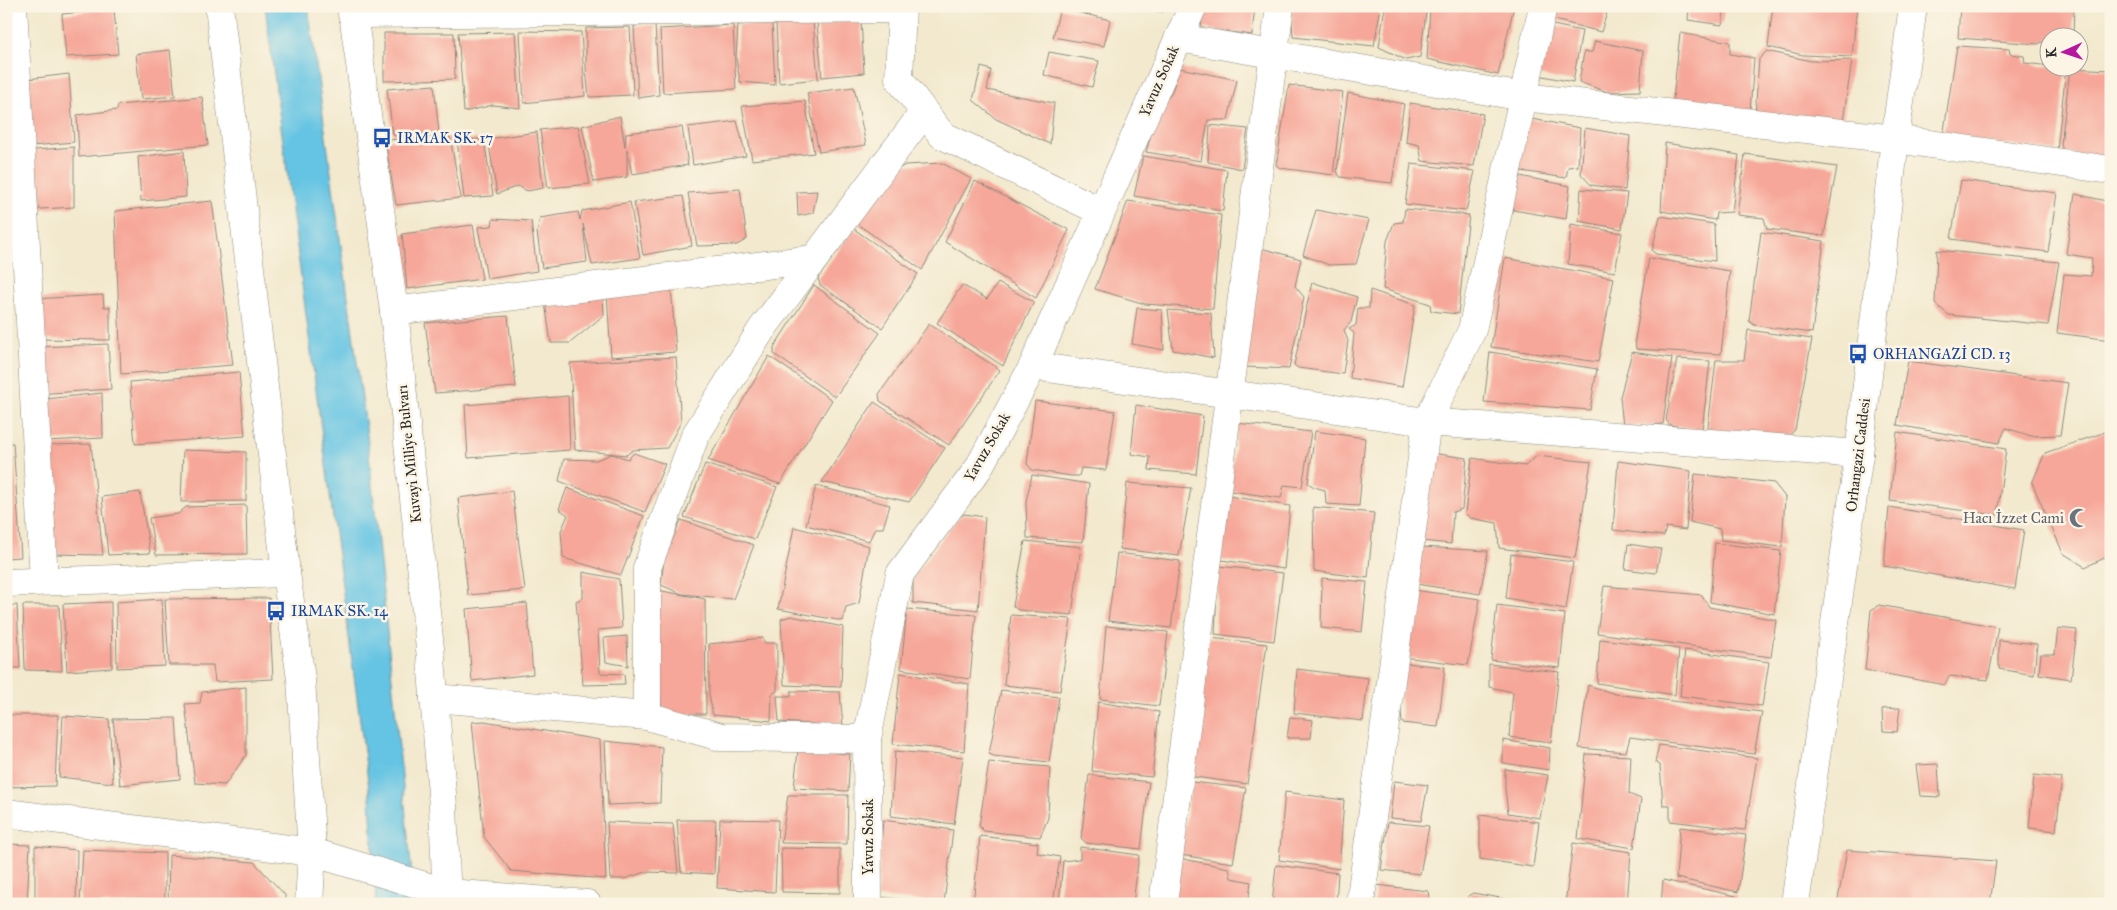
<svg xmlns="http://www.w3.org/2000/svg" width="2117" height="910" font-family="'IM FELL Great Primer',serif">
<rect width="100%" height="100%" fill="#fcf5e5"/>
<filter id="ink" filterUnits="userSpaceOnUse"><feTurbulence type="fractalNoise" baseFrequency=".02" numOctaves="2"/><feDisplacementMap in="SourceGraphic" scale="10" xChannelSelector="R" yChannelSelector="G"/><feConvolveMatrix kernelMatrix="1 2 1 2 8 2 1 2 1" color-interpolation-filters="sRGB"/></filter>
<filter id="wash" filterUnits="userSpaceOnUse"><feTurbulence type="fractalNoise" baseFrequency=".0096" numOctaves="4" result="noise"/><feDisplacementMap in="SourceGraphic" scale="20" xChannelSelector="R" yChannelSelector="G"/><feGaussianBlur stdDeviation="1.12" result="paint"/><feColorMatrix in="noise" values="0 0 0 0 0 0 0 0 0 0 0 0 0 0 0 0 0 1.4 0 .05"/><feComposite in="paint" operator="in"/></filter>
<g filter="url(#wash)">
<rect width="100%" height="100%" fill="#f2e9ce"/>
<!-- water -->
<polygon fill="#65c4e3" stroke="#487887" points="265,6 308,6 367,435 415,904 376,904 370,796"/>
<g id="blocks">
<!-- building -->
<g fill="#f6a799">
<polygon points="1140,6 1165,6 1163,12"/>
<polygon points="1205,6 1255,6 1252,35 1201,28 1202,13"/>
<polygon points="1291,6 1381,6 1374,46 1293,37"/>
<polygon points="1385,6 1427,6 1420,57 1406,60 1379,47"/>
<polygon points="1430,6 1514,6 1498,75 1427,59"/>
<polygon points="1548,6 1609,6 1601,32 1551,19"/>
<polygon points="1689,6 1725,6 1722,25 1688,20"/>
<polygon points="1773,6 1857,6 1852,57 1803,55 1768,47"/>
<polygon points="1960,6 2074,6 2073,38 2050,38 2038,44 1958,38"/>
<polygon points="1060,8 1110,20 1104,46 1053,37"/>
<polygon points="114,9 118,54 66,57 62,14"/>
<polygon points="861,19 864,73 822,77 817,21"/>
<polygon points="813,21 818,79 779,83 776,23"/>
<polygon points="772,23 775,85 740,82 736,58 738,25"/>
<polygon points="1548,24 1582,31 1573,82 1538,75"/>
<polygon points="655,25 659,95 638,98 634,26"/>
<polygon points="733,25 736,89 663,93 660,29"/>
<polygon points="630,27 633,95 589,97 586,69 586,28"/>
<polygon points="520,31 581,32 585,96 524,103"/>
<polygon points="515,32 520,108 493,105 464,112 458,33"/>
<polygon points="384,33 454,33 455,79 384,81"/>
<polygon points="1680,33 1730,42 1730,54 1754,58 1750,112 1673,100"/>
<polygon points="1595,41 1643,51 1640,91 1607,92 1579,82 1584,52 1592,52"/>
<polygon points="1957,46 2009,49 2010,54 2024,56 2025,63 2066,68 2057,151 1943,137"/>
<polygon points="170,50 175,96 141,99 136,54"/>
<polygon points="1767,51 1811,61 1852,60 1842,128 1755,116 1759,59"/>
<polygon points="1049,52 1099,61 1092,87 1044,75"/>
<polygon points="981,67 991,70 987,90 1054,103 1050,144 996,119 973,100"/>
<polygon points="1180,68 1237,80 1228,120 1208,120 1201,161 1146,152 1158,110 1171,94"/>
<polygon points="2070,68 2111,70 2111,159 2064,153 2061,145"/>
<polygon points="69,74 74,142 22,147 19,80"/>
<polygon points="434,85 439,133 393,135 387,89"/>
<polygon points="1289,85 1343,92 1333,175 1280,168 1276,165"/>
<polygon points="854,87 866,145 819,152 807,93"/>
<polygon points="1348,93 1404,104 1392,183 1340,177 1337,171"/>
<polygon points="202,97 208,145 79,157 77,115 117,110 118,105"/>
<polygon points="805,101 814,153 752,160 742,106"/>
<polygon points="1410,103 1483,114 1474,166 1422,161 1419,145 1406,142"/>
<polygon points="620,116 625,147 626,133 682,127 688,165 632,174 627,149 627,177 594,182 582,126"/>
<polygon points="1521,117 1580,128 1578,166 1568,167 1566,178 1515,170"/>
<polygon points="737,121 746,156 693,165 688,127"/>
<polygon points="1210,125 1248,129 1242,169 1208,162"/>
<polygon points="578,126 590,184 548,188 540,130"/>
<polygon points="1585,128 1630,136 1625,190 1591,185 1581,174"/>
<polygon points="537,132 543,188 527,191 518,186 497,194 488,139"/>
<polygon points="450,137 461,198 396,205 385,140"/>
<polygon points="484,139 493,196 464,198 457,140"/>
<polygon points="1665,143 1739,155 1732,212 1716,213 1715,220 1661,211"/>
<polygon points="74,147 74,207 25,210 22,151"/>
<polygon points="184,151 186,197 141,201 138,157"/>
<polygon points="1745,154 1837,167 1824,236 1767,229 1764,218 1737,215"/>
<polygon points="1143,156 1227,170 1223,211 1134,196"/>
<polygon points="942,163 971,179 922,270 856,223 888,175 905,165"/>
<polygon points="1411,164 1475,171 1466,211 1405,204"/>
<polygon points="1515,175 1570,186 1566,219 1513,210"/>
<polygon points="1961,180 2057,193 2048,252 1951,239"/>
<polygon points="975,181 1069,230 1036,298 945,242"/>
<polygon points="740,189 747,239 737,245 697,246 688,193"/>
<polygon points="1581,189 1627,193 1622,229 1579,221"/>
<polygon points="817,191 813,213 798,216 797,192"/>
<polygon points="2075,194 2111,202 2111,340 2057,333 2064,274 2091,276 2092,258 2066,254"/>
<polygon points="683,196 692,246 643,255 634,202"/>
<polygon points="212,201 233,365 121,374 115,211"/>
<polygon points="1128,201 1221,215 1213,309 1145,304 1095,289"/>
<polygon points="630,202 640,258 592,265 583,224 587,262 542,268 537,232 540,218 578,212 580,220 582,211"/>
<polygon points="1405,209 1469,215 1458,314 1431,311 1430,304 1383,289 1387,241 1394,223 1403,222"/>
<polygon points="1316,210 1369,220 1356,264 1329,265 1303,255"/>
<polygon points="1660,216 1714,224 1715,261 1656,254 1652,251"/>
<polygon points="493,219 531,221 537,271 487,279 478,227 492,226"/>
<polygon points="1571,224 1622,233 1615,272 1568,264"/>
<polygon points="473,225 482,279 407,289 402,234"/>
<polygon points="854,229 918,274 882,328 820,285 818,278"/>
<polygon points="1761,232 1824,241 1812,333 1754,325 1749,321"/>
<polygon points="1257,247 1301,259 1295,286 1304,297 1289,369 1245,367"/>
<polygon points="1937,250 2059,262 2048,325 1949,315 1935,304"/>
<polygon points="1505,258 1614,278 1598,362 1491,347"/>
<polygon points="1649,258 1730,271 1721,354 1636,349 1635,339"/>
<polygon points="1312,282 1357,297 1351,322 1344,330 1348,341 1343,374 1298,368 1294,365"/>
<polygon points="998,283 1034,302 1003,366 937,323 962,285 987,299"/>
<polygon points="814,285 880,333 835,397 774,354 774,347"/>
<polygon points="671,286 676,352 611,357 607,293"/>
<polygon points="1370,290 1415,305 1402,387 1350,378 1354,333 1349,329 1356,325 1358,308 1369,308"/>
<polygon points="603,294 604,315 570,343 551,343 545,302"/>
<polygon points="103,295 104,307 110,307 110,340 36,339 34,299"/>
<polygon points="1137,308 1162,310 1164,350 1132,344"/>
<polygon points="1168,310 1211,313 1214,358 1173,350"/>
<polygon points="508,316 516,387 435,393 425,323"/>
<polygon points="929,324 1000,370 949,445 880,401 879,394"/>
<polygon points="1748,330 1812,339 1795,430 1779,444 1707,435 1716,360 1744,360"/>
<polygon points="108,344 111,389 37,394 38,347"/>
<polygon points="1490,352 1597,369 1590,410 1484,402"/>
<polygon points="1632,352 1672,358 1663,424 1623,427 1620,397"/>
<polygon points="769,356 832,400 780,484 708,460"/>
<polygon points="676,357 681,422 667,448 633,450 626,455 575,450 570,363"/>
<polygon points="1677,359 1710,361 1702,430 1670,425 1666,420"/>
<polygon points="1908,361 2068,383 2060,435 2031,436 2006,428 1999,443 1897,425"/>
<polygon points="239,372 245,436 135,444 130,382"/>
<polygon points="102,393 103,438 45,441 45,399"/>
<polygon points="568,396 570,450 468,458 465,405"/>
<polygon points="1035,401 1115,411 1106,470 1081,468 1079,476 1071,476 1032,470 1027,464"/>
<polygon points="874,402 945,448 909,502 822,482"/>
<polygon points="1136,405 1203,416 1196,474 1149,470 1150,457 1131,454"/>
<polygon points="1237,423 1311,432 1302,487 1284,485 1281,498 1230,491"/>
<polygon points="2111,430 2111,555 2085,567 2063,553 2032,483 2045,453"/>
<polygon points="1315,431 1365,438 1359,506 1326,504 1325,490 1314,487 1308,483"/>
<polygon points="1897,432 2006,449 1997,515 1890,501"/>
<polygon points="6,443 13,443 21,557 6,558"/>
<polygon points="91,444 103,555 53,554 45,445"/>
<polygon points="183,450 246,452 246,501 181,502"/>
<polygon points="634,453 665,464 645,512 559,481 564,459 596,460 612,454 628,459"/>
<polygon points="1431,453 1467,458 1462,509 1453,512 1451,544 1421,541"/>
<polygon points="1537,456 1591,462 1575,558 1499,548 1497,523 1470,518 1465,513 1472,458 1525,466"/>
<polygon points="1618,461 1691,471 1686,530 1666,527 1664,536 1613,530"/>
<polygon points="705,464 777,487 755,539 684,517"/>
<polygon points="1695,474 1774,483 1785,497 1782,547 1721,540 1720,529 1690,522"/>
<polygon points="1032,475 1089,484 1083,542 1027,538 1026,501"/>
<polygon points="1127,483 1191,488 1179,556 1120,549"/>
<polygon points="816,486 890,505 883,528 875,528 869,541 806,525"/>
<polygon points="567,488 644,516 621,575 563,558 561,531 568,515 559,509"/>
<polygon points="512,491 525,590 468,595 458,498"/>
<polygon points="140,492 150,553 108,555 102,497"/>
<polygon points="1229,496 1290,506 1284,569 1221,560"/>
<polygon points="246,505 247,554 156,555 149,518 178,514 186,507"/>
<polygon points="1313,507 1374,513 1368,578 1314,571"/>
<polygon points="1889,507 2024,530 2015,589 1884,566"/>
<polygon points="964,514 985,517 978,610 913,603 913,578 956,520"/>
<polygon points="681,520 754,545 733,599 682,594 661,585 664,559"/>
<polygon points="794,527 869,546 859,603 846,607 843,621 778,609"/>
<polygon points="1025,541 1081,547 1072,615 1018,610 1013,606"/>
<polygon points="1715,543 1781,551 1774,614 1710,602"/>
<polygon points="1628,544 1661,549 1656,573 1625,569"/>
<polygon points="1422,547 1488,551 1480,594 1416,584"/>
<polygon points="1117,553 1180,561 1171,628 1108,621"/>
<polygon points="1511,554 1573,562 1566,609 1506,598"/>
<polygon points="1218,566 1283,573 1274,641 1215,634"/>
<polygon points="583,572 619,579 622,628 598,630 600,673 624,674 625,684 583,685 576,601 583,598"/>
<polygon points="1322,578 1367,582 1362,632 1321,628"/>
<polygon points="1604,586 1702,595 1709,607 1776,620 1771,657 1597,633"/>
<polygon points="657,590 705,599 706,714 669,714 661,704"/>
<polygon points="1413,590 1480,599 1468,665 1402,657"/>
<polygon points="269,598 273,679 215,682 213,665 169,665 165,599"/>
<polygon points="162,599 165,666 117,668 116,602"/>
<polygon points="111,602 112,668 67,671 63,604"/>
<polygon points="527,603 533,674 472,681 466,609"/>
<polygon points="17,605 20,668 6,668 6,606"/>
<polygon points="23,605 59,605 62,671 25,670"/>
<polygon points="1497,605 1565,614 1560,668 1491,660"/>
<polygon points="1879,605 1998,627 1988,680 1949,676 1945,685 1865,670 1871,610"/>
<polygon points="907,609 976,615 970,679 901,669"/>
<polygon points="1011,615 1071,619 1060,691 1004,685"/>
<polygon points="791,616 843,627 841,687 784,685 781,619"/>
<polygon points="1106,626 1168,632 1159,706 1100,699"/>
<polygon points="2058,628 2077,630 2071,679 2039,674 2041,654 2055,654"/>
<polygon points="627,636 628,666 606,662 604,638"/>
<polygon points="763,638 764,643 777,643 777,691 772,694 771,721 713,715 709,695 709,644"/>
<polygon points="1209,638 1267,644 1247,784 1194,777 1191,771"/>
<polygon points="1600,639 1679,649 1675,695 1597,683"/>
<polygon points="1999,640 2037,644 2034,675 1999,669"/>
<polygon points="1685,650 1769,662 1762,706 1680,696"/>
<polygon points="1405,663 1445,667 1438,727 1402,723 1400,700"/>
<polygon points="1489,664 1559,672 1551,742 1509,737 1513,692 1489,687"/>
<polygon points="1297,669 1368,678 1363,721 1294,713"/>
<polygon points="900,673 969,684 964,751 893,744"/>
<polygon points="1588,685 1615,694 1762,712 1754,754 1630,737 1626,752 1579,748"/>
<polygon points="246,687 246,755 225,785 195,783 185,704 200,703 202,692"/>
<polygon points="1001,690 1059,697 1049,762 994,756 989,754"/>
<polygon points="791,691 840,692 843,726 779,722 777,696 791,696"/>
<polygon points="1098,702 1159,712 1152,777 1092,771"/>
<polygon points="1900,708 1897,732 1883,731 1882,709"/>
<polygon points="6,715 58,715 55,786 6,787"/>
<polygon points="63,716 109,719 113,783 59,777"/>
<polygon points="1290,717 1313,720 1311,738 1287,738"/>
<polygon points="176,718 180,779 120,785 113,719"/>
<polygon points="484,721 600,740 606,879 511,871 484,837 472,722"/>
<polygon points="1503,740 1550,748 1549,770 1503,763"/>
<polygon points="605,741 662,747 660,803 608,805"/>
<polygon points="1659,745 1757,758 1745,830 1670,821 1670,805 1663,805 1660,765 1655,762"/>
<polygon points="798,750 850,754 848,791 794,788"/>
<polygon points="895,751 963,757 954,824 891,816"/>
<polygon points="1586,754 1631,756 1629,794 1641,799 1634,848 1578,839"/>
<polygon points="989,762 1050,767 1048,818 1040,837 984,831 979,826"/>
<polygon points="1938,764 1940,797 1920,796 1916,765"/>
<polygon points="1505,769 1548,775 1540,818 1508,813 1505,789"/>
<polygon points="1089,775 1149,782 1141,849 1086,843 1081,838"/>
<polygon points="2034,775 2062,778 2056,831 2029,828"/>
<polygon points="1394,781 1428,785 1421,821 1390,818"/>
<polygon points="1192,782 1246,788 1233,863 1180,855"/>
<polygon points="1285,792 1344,800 1339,869 1279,860"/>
<polygon points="788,795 848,795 847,844 781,843"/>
<polygon points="1480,815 1539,822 1533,867 1480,859"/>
<polygon points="720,819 778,820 775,892 717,888"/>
<polygon points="677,820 716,820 714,874 681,872"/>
<polygon points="883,820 953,830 944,903 877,897"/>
<polygon points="607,822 673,824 678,873 646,872 624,879 610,879"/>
<polygon points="1388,822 1429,826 1420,874 1381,870"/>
<polygon points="1680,827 1746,835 1738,892 1676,878"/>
<polygon points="980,836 1038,843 1037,853 1060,857 1053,904 973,904"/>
<polygon points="1573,843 1631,852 1627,904 1565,904"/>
<polygon points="6,844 30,845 27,904 6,904"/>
<polygon points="35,846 77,850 76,904 35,904"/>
<polygon points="1080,847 1139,855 1133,904 1059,904 1063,861 1080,859"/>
<polygon points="781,848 840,849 840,893 782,892"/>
<polygon points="83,850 165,853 165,904 80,904"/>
<polygon points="1847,850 1996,861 1990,904 1837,904"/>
<polygon points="169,855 254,862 285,895 285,904 168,904"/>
<polygon points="1178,858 1229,868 1231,878 1251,882 1248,904 1172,904"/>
<polygon points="1276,865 1338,873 1336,904 1272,904"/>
<polygon points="1663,880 1736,896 1736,904 1661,904"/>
<polygon points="1376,885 1428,891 1430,904 1374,904"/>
<polygon points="1473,893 1527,903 1527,904 1468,904 1468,896"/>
</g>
</g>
</g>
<g filter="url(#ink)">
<use href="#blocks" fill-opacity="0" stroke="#8e8a7c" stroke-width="1"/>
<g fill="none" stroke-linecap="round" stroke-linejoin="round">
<defs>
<g id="minor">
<polyline points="13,6 44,581"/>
<polyline points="902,6 899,79 942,135 1100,211"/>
<polyline points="352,14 901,9"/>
<polyline points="1179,38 1524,97 1895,139 2111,170"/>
<polyline points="394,311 814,259"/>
<polyline points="1033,366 1427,422 1859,454"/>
<polyline points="6,583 286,573"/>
<polyline points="434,698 647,716 721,737 867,739"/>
<polyline points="647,716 647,568 695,436 762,329 924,112"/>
<polyline points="6,813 312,852 448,893 587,904"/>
<polyline points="868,904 867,739 900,574 978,469 1033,366 1193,6"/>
<polyline points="1163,904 1280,6"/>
<polyline points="1360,904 1427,422 1472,330 1543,6"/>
<polyline points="1795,904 1859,454 1895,139 1913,6"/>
</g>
<g id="major">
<polyline points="219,6 286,573 301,679 312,852 309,904"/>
<polyline points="352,6 394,311 431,658 443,806 447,904"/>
</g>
</defs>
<!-- minor casing -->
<use href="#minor" stroke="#8e8a7c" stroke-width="29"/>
<!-- major casing -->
<use href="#major" stroke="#8e8a7c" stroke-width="29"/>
<!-- minor -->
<use href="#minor" stroke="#fff" stroke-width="28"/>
<!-- major -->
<use href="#major" stroke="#fff" stroke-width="28"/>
</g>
</g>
<!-- icons -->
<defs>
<symbol id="bus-bare" viewBox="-9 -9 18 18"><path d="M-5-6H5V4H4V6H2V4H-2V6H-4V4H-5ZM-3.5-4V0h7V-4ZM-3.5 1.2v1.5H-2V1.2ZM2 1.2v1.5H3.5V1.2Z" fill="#1a4fb4" stroke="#fcf5e5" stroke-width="2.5" paint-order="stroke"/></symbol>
<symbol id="mosque-bare" viewBox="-9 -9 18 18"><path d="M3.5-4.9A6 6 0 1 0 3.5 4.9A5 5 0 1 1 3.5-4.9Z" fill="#6b7280" stroke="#fcf5e5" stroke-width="2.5" paint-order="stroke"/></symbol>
</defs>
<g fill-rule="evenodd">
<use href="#bus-bare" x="368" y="124" width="28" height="28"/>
<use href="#bus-bare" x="1844" y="340" width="28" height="28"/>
<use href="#mosque-bare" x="2065" y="504" width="28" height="28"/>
<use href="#bus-bare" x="262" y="597" width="28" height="28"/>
</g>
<g text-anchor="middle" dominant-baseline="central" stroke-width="5" stroke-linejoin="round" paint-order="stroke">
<!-- street labels -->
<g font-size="15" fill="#2b2b2b" stroke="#fcf5e5">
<text transform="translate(1159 81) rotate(-66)">Yavuz Sokak</text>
<text transform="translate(987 447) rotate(-60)">Yavuz Sokak</text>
<text transform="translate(409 454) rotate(-96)">Kuvayi Milliye Bulvarı</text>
<text transform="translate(1858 455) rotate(-83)">Orhangazi Caddesi</text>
<text transform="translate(868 837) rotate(-90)">Yavuz Sokak</text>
</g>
<!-- transit labels -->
<g font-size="15" fill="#164399" stroke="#fcf5e5" text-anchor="start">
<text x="397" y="138">IRMAK SK. 17</text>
<text x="1873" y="354">ORHANGAZİ CD. 13</text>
<text x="291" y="611">IRMAK SK. 14</text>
</g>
<!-- worship labels -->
<g font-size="15" fill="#5b616d" stroke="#fcf5e5" text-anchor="end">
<text x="2064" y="518">Hacı İzzet Cami</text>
</g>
</g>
<!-- margin -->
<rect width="2117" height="910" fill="none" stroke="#fcf5e5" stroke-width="25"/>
<!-- north arrow -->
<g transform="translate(2064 52) rotate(267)"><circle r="24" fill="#fcf5e5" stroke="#a8a49b"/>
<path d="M0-4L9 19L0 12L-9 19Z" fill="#b5179e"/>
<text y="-8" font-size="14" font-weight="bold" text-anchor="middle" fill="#2b2b2b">K</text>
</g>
</svg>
